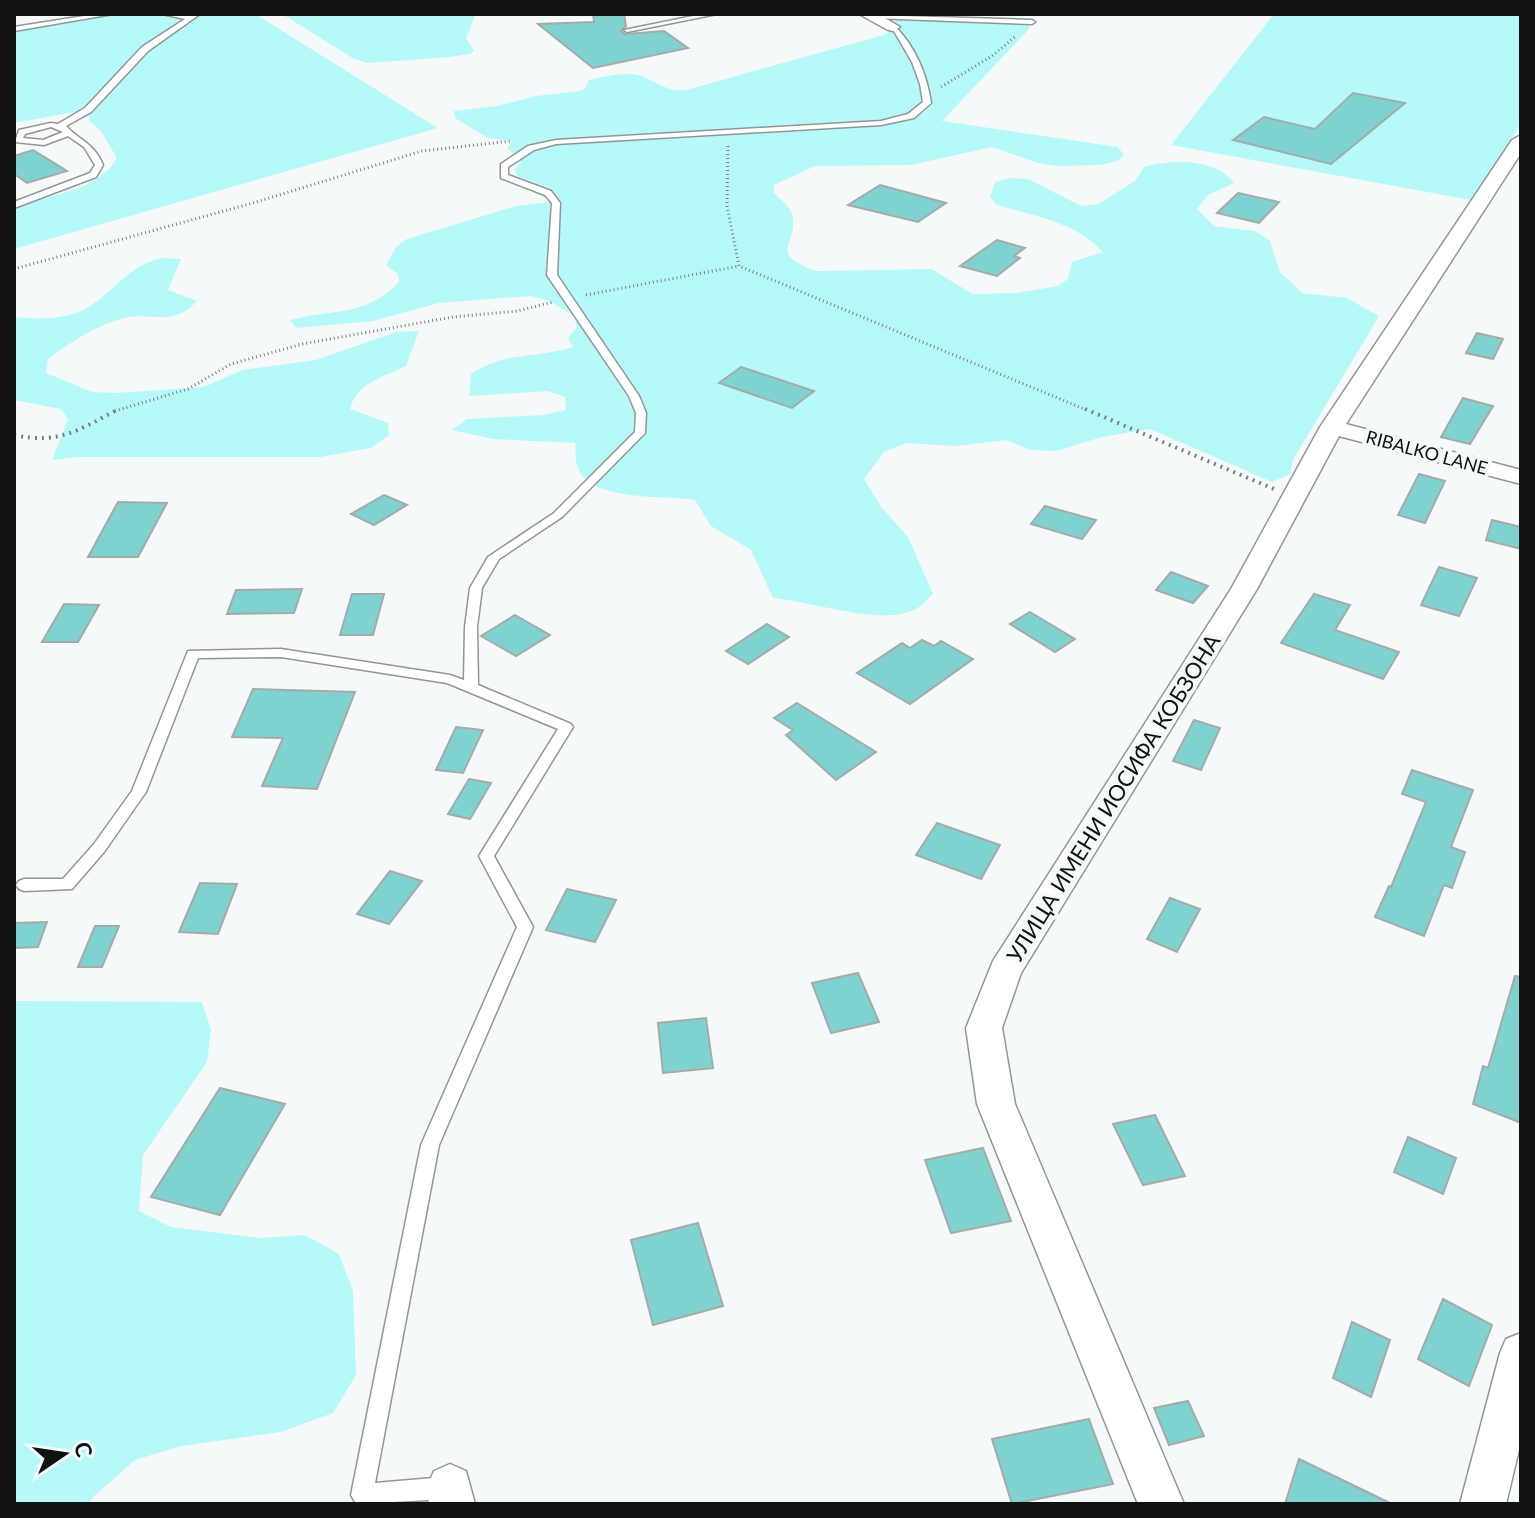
<svg xmlns="http://www.w3.org/2000/svg" width="1535" height="1518" font-family="Lato,sans-serif">
<rect width="100%" height="100%" fill="#f5f9f9"/>
<!-- green -->
<g fill="#b5faf8">
<path d="M82,14h103l-2,6 25,-6h47l183,114 -424,121v-43c31,-9 86,-16 103,-48l-16,-27 -12,-10v-6l-14,-3 -61,11v-95c22,0 45,-10 68,-14z"/>
<polygon points="282,14 476,14 466,38 474,51 470,54 449,57 368,63 354,59"/>
<polygon points="1274,14 1521,14 1521,124 1471,200 1171,145"/>
<path d="M912,18l117,6v5l-87,92 176,26 6,8 -7,6 -17,4 -42,1 -20,-3 -46,-16 -81,18 -96,1 -41,19v8c7,7 18,15 19,25 3,30 -25,35 23,53l115,-2 42,25 43,-1 42,-7 10,-7 4,-17 31,-10c-27,-30 -69,-36 -106,-47l-7,-8 5,-15 15,-4 18,1 53,27 18,-2 37,-24 8,-13c27,-8 72,-9 90,16l-26,12 -11,14 17,17 41,5 15,10 10,31 22,21 45,5 32,18 -86,144 -3,14 -18,8 -122,-53 -48,8 -46,14 -26,-1 -23,-10 -51,6 -50,-3 -22,9 -20,27 18,29 26,29 25,57c-6,5 -12,13 -19,16 -33,16 -104,-9 -141,-12l-22,-48 -40,-24 -16,-26c-29,-5 -105,2 -117,-32 -3,-7 -2,-18 -3,-25l-82,-4 -41,-9 15,-11 77,-4 22,-5 -1,-13 -17,-6 -79,5 2,-22c31,-22 67,-16 102,-27l-5,-9 9,-11 -3,-11 -24,-15 -19,-5 -92,7 -66,18 -77,7 -6,-8c42,-11 76,-3 109,-38l-1,-8 -12,-9 10,-18 11,-8 109,-33 43,-5 -7,-12 -35,-13 -2,-7 6,-7 -4,-7 -10,-6 5,-8 -24,-3 -33,-20 -1,-7 43,-5 39,-10 44,-5 5,-2 4,-9c15,-4 39,-9 53,-4 16,7 26,16 44,14l201,-56 10,-15z"/>
<path d="M161,258l20,1 -13,31 29,11c-25,28 -46,9 -76,18 -28,8 -50,23 -73,40l-2,14 46,19 23,1 89,-6 38,-17 74,-10 80,-28 23,-1 -13,35c-22,11 -50,17 -56,43l38,14 1,12 -18,13 -51,9h-243l-25,3 16,-41 -7,-10 -47,-9v-83c22,2 48,3 69,-7 30,-15 42,-43 78,-52z"/>
<polygon points="14,1001 202,1002 211,1030 207,1062 143,1155 139,1211 171,1227 260,1238 305,1235 339,1254 353,1291 356,1375 333,1413 281,1432 181,1446 135,1460 94,1496 89,1504 14,1504"/>
</g>
<!-- building -->
<g fill="#7ed2d0" stroke="#a6abaa" stroke-width="2">
<polygon points="593,14 624,14 626,26 621,31 625,34 664,31 688,48 593,68 538,24 594,22"/>
<polygon points="1353,93 1405,103 1331,164 1233,140 1264,117 1315,129"/>
<polygon points="33,150 67,171 27,183 14,174 14,156"/>
<polygon points="880,185 946,203 918,222 848,205"/>
<polygon points="1238,193 1279,202 1259,223 1217,213"/>
<polygon points="997,240 1025,248 1014,256 1020,258 997,276 960,266"/>
<polygon points="1477,333 1503,339 1493,359 1466,353"/>
<polygon points="741,367 814,391 792,408 719,383"/>
<polygon points="1463,398 1493,406 1470,444 1441,437"/>
<polygon points="1419,474 1445,481 1425,523 1398,515"/>
<polygon points="384,495 407,505 374,525 351,514"/>
<polygon points="118,502 167,503 138,557 88,557"/>
<polygon points="1045,506 1096,520 1082,539 1031,524"/>
<polygon points="1492,520 1521,527 1521,549 1486,540"/>
<polygon points="1439,567 1477,578 1459,616 1421,605"/>
<polygon points="1171,572 1208,586 1193,603 1156,590"/>
<polygon points="302,589 294,613 227,614 236,590"/>
<polygon points="352,594 384,594 373,635 340,635"/>
<polygon points="1314,594 1350,605 1335,630 1399,652 1383,679 1281,643"/>
<polygon points="64,604 99,605 78,642 42,642"/>
<polygon points="1030,612 1075,639 1055,652 1010,624"/>
<polygon points="515,615 550,635 516,656 481,636"/>
<polygon points="767,624 789,637 748,664 726,651"/>
<polygon points="922,640 934,646 941,641 973,659 910,704 857,673 902,643 910,648"/>
<polygon points="253,689 355,692 317,789 262,786 283,738 232,737"/>
<polygon points="797,703 876,752 836,780 786,735 793,730 774,718"/>
<polygon points="1194,720 1220,728 1201,770 1173,761"/>
<polygon points="456,727 483,730 463,773 436,770"/>
<polygon points="1412,770 1473,790 1451,847 1465,852 1452,888 1444,885 1424,936 1375,917 1389,886 1391,887 1426,802 1402,794"/>
<polygon points="469,779 491,783 470,819 448,814"/>
<polygon points="937,823 1000,845 981,879 916,855"/>
<polygon points="390,871 422,881 389,924 357,914"/>
<polygon points="200,883 237,884 218,934 179,932"/>
<polygon points="567,889 616,900 595,942 546,930"/>
<polygon points="1170,898 1200,909 1177,952 1147,939"/>
<polygon points="47,922 38,947 14,948 14,923"/>
<polygon points="95,926 119,926 102,967 78,967"/>
<polygon points="858,973 879,1022 831,1033 812,983"/>
<polygon points="1515,976 1521,977 1521,1123 1473,1104 1483,1066 1488,1068"/>
<polygon points="706,1018 713,1068 663,1073 658,1023"/>
<polygon points="220,1088 285,1104 220,1215 151,1197"/>
<polygon points="1155,1115 1185,1176 1143,1185 1113,1124"/>
<polygon points="1408,1137 1456,1158 1443,1194 1394,1172"/>
<polygon points="983,1148 1011,1221 951,1233 925,1160"/>
<polygon points="698,1223 723,1306 653,1325 631,1240"/>
<polygon points="1443,1299 1492,1325 1469,1386 1418,1359"/>
<polygon points="1352,1322 1390,1340 1371,1397 1333,1378"/>
<polygon points="1188,1401 1204,1436 1169,1445 1154,1408"/>
<polygon points="1089,1419 1113,1484 1012,1504 992,1439"/>
<polygon points="1299,1459 1392,1504 1285,1504"/>
</g>
<g fill="none" stroke-linecap="round" stroke-linejoin="round">
<defs>
<g id="service">
<polygon points="97,14 113,14 14,31 14,27"/>
<path d="M162,14h38l-52,37 -57,61 -25,14c14,15 28,17 37,39l-7,12 -82,31v-6l76,-29 5,-8 -11,-18 -16,-11 -24,9 -29,-3 4,-12 32,-7 7,1 27,-16 57,-61 43,-28zM51,127l12,5 -20,8 -20,-2 2,-4z"/>
<polygon points="703,14 717,14 627,32 624,30"/>
<polygon points="870,15 1032,20 1035,22 1032,24 872,18"/>
<path d="M891,26h4c20,21 32,48 36,77l-17,15 -33,7 -325,19 -22,6 -26,17v8l43,16 9,12 -3,72 82,121 7,17 -1,20 -83,84 -63,42 -17,29 -5,39 1,58 93,39 2,3 -79,129 39,71 -94,218 -64,338 70,-6 7,4 4,7 -4,7 -7,4 -87,5 -3,-2 -4,-7 70,-350 96,-218 -38,-71 79,-127 -111,-46 -166,-26 -83,1 -52,134 -42,60 -32,37 -48,2 -5,-2 -3,-4 3,-4 5,-2h39l31,-35 38,-53 56,-140 93,-2 169,26 14,5 1,-53 5,-39 18,-31 66,-44 81,-81 1,-19 -7,-17 -82,-121 5,-72 -7,-8 -44,-17v-14l27,-18 28,-6 325,-19 27,-7 15,-12 -3,-18 -8,-22z"/>
</g>
<g id="minor">
<polygon points="859,14 878,14 900,27 893,31 888,30"/>
<polygon points="1521,135 1521,153 1346,424 1521,470 1521,484 1339,436 1257,589 1021,973 1002,1028 1015,1104 1184,1504 1138,1504 977,1104 966,1028 993,961 1231,589 1320,427 1512,140"/>
<polygon points="1521,1333 1521,1441 1506,1504 1460,1504 1500,1353 1506,1339"/>
<polygon points="450,1464 466,1471 475,1504 429,1504 427,1487 434,1471"/>
</g>
</defs>
<!-- service casing -->
<use href="#service" stroke="#929696" stroke-width="3"/>
<!-- minor casing -->
<use href="#minor" stroke="#929696" stroke-width="3"/>
<!-- path-far1 -->
<g stroke="#7d8080" stroke-width="3" stroke-dasharray="1 3" stroke-linecap="butt">
<polyline points="941,87 992,56 1016,36"/>
<polyline points="728,146 727,206 739,266 1089,411"/>
<polyline points="14,269 253,203 422,151 511,141"/>
<polyline points="586,295 739,266"/>
<polyline points="115,411 188,389 231,364 302,344 453,317 517,311 553,302"/>
</g>
<!-- path -->
<g stroke="#7d8080" stroke-width="4" stroke-dasharray="2 5" stroke-linecap="butt">
<polyline points="1085,409 1274,489"/>
<path d="M14,435c46,10 66,-6 105,-26"/>
</g>
<!-- service -->
<use href="#service" fill="#fff" fill-rule="evenodd"/>
<!-- minor -->
<use href="#minor" fill="#fff" fill-rule="evenodd"/>
</g>
<g text-anchor="middle" dominant-baseline="central" stroke-width="8" stroke-linejoin="round" paint-order="stroke">
<!-- far-street labels -->
<g font-size="18" fill="#101212" stroke="#f5f9f9">
<text transform="translate(1427 452) rotate(15)">RIBALKO LANE</text>
</g>
<!-- street labels -->
<g font-size="22" fill="#101212" stroke="#f5f9f9">
<text transform="translate(1113 798) rotate(-58)">УЛИЦА ИМЕНИ ИОСИФА КОБЗОНА</text>
</g>
</g>
<!-- border -->
<rect width="1535" height="1518" fill="none" stroke="#101212" stroke-width="32"/>
<!-- north arrow -->
<g transform="translate(64 1454) rotate(77)" stroke="#f5f9f9" stroke-width="6" paint-order="stroke">
<path d="M0-6L14 30L0 20L-14 30Z" fill="#101212"/>
<text y="-12" font-size="22" font-weight="bold" text-anchor="middle" fill="#101212">С</text>
</g>
</svg>
